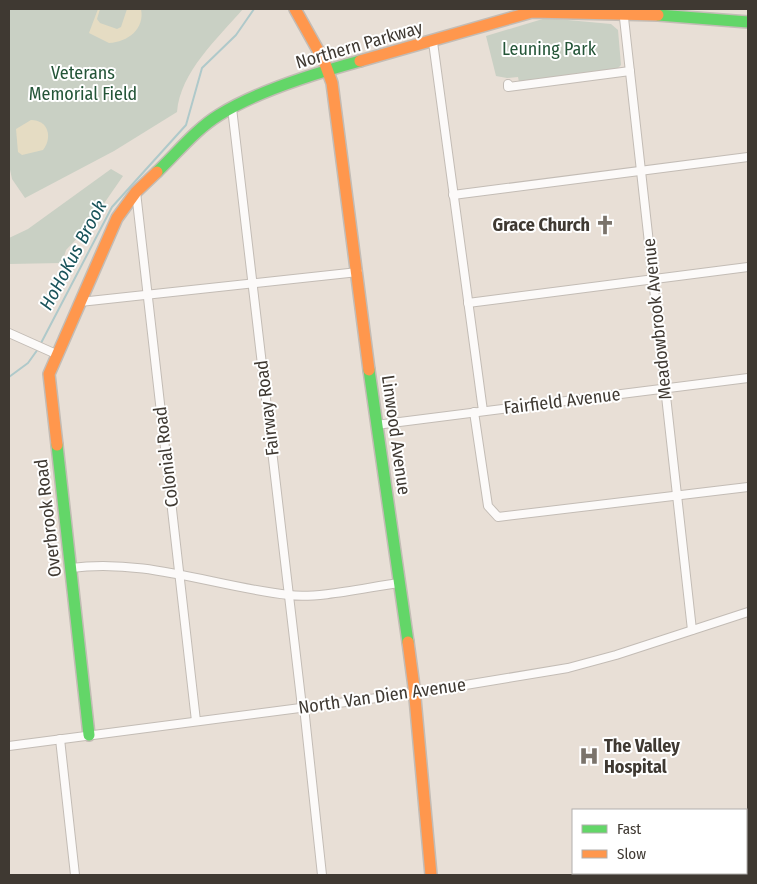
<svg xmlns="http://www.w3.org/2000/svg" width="757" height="884" font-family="'Fira Sans Condensed',sans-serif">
<rect width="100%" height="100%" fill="#e8dfd6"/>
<!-- green -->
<g fill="#c9d0c4">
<path d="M9,9h234c-25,29 -63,63 -66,103l-63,39 -89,47 -13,-19 -3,-14z"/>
<polygon points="546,18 611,24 618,30 621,65 614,72 519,82 518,77 507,78 496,76 486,36"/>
<polygon points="111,169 123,176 87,228 66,250 62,263 9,264 9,238 28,229"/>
</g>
<!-- sand -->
<g fill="#e5dcc3">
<path d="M98,9h2l-3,10 3,4 17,6 4,-2 6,-18h14c4,20 -13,33 -32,34l-20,-10z"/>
<path d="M31,120c17,0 22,17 12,30l-21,5 -4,-3 -2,-23z"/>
</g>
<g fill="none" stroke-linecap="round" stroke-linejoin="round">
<!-- stream -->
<g stroke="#afc9ca" stroke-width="2">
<polyline points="40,345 112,207 186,125 202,68 236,35 254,9"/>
<polyline points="9,377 28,363 38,349"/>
</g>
<defs>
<g id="street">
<polyline points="623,9 692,630"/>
<polyline points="433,42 483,411"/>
<polyline points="508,84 508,87 630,71"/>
<polyline points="232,108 302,707"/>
<polyline points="136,192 196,721"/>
<polyline points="453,195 748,157"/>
<polyline points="80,302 358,272"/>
<polyline points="468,303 748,267"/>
<polyline points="9,333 56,354"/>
<polyline points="474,412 488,506 498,517 748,487"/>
<polyline points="376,425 748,378"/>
<path d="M71,568c75,-10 145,19 218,27 29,4 79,-8 110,-12"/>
<polyline points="304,707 322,875"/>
<polyline points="60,739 75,875"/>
<polyline points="9,746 423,692 568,668 616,655 748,612"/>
</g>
<g id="fast">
<polyline points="658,15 748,22"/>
<path d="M157,172c20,-19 39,-43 62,-57 38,-24 97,-42 141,-54"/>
<polyline points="369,370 408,642"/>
<polyline points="57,445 89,735"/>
</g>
<g id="slow">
<polyline points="295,9 324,61 332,83 369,370"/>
<polyline points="360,61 532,12 658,15"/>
<polyline points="57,445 49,374 117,218 136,192 157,172"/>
<polyline points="408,642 414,687 431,875"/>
</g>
</defs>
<!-- street casing -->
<use href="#street" stroke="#c3bcb5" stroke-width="10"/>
<!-- fast casing -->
<use href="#fast" stroke="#c3bcb5" stroke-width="14"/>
<!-- slow casing -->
<use href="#slow" stroke="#c3bcb5" stroke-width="14"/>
<!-- street -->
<use href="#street" stroke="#fcfaf9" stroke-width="8"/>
<!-- fast -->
<use href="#fast" stroke="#63d668" stroke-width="11"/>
<!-- slow -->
<use href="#slow" stroke="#ff974d" stroke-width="11"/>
</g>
<!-- icons -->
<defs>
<symbol id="church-bare" viewBox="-9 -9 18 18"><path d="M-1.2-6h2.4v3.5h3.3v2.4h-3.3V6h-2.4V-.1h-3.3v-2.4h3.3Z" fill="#7a736b" stroke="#fff" stroke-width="2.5" paint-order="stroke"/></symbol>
<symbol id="hospital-bare" viewBox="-9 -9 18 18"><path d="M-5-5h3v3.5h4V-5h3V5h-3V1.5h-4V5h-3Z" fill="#7a736b" stroke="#fff" stroke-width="2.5" paint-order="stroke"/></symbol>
</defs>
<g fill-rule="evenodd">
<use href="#church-bare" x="591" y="211" width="28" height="28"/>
<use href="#hospital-bare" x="575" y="742" width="28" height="28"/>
</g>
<g text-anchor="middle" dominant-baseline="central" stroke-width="4" stroke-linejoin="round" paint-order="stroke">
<!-- street labels -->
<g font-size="18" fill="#3f3932" stroke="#fff">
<text transform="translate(359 45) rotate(-16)">Northern Parkway</text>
<text transform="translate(657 319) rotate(-96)">Meadowbrook Avenue</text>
<text transform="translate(562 401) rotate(-7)">Fairfield Avenue</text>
<text transform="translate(267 408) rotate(-97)">Fairway Road</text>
<text transform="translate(396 435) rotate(82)">Linwood Avenue</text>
<text transform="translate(166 457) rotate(-97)">Colonial Road</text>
<text transform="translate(48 518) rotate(-97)">Overbrook Road</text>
<text transform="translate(382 696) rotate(-8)">North Van Dien Avenue</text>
</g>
<!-- park labels -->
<g font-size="18" fill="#245538" stroke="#fff">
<text x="549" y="49">Leuning Park</text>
<text x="83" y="73">Veterans<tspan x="83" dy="21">Memorial Field</tspan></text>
</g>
<!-- poi labels -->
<g font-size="18" font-weight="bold" fill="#3f3932" stroke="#fff" text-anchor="end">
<text x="590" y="225">Grace Church</text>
<text x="604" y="746" text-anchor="start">The Valley<tspan x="604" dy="21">Hospital</tspan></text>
</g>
<!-- water labels -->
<g font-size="19" font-style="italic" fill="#19535a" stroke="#fff">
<text transform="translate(73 255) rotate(-62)">HoHoKus Brook</text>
</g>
</g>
<!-- border -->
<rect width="757" height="884" fill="none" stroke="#3f3932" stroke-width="20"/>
<!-- legend -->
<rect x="572" y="809" width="175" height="65" fill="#ffffff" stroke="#b2b0ad"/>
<rect x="582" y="825" width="25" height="8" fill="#63d668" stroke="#b2b0ad"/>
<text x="617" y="834" font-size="15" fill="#3f3932">Fast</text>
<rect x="582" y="850" width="25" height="8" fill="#ff974d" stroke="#b2b0ad"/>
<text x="617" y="859" font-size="15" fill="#3f3932">Slow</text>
</svg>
